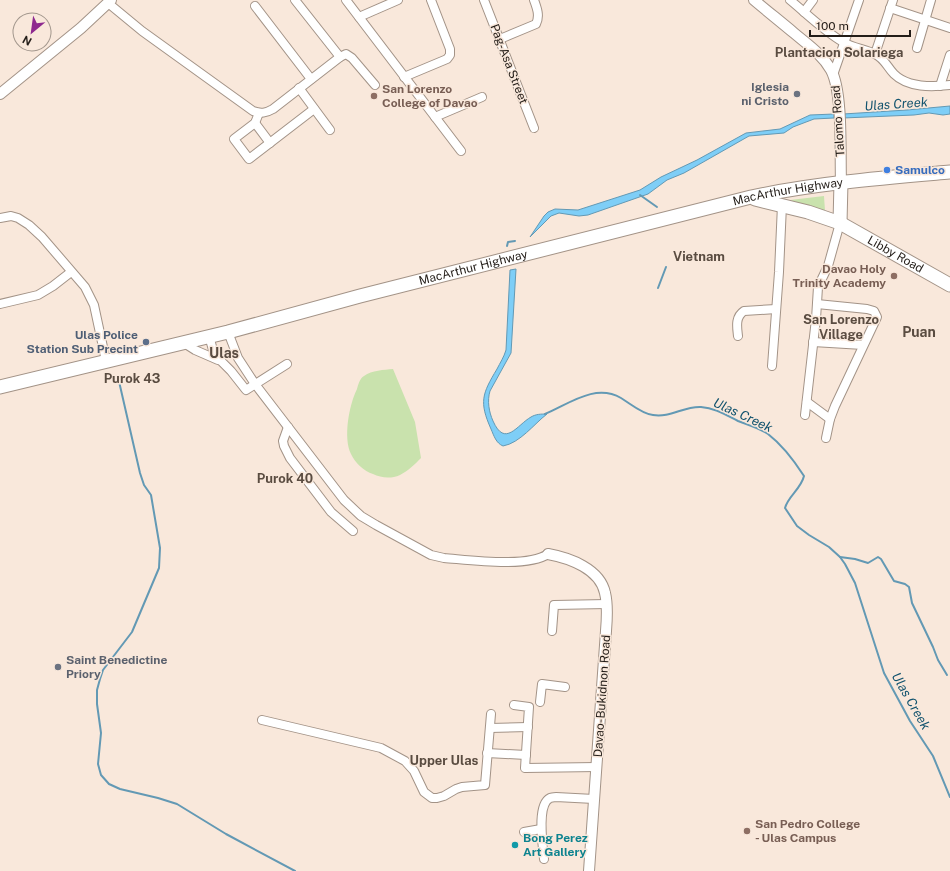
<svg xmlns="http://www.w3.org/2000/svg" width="950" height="871" font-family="'Public Sans',sans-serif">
<rect width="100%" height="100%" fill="#f9e8db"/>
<!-- green -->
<g fill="#c9e2ad">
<polygon points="824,196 825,211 790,200"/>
<path d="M393,369l22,53 6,36c-6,6 -13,13 -21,17 -9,4 -19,3 -27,-1 -9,-3 -18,-11 -22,-20 -8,-16 -2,-49 6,-65 1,-4 3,-11 7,-13 8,-6 20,-6 29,-7z"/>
</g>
<!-- water -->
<g fill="#7ecef7" stroke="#6399b4">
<polygon points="950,106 950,114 943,115 929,113 914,115 843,118 843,114 907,110"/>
<polygon points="834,114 834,118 814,119 793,127 784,133 749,136 684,173 667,180 648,194 588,215 579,216 559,213 551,216 530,237 544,216 548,212 555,209 578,210 640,190 661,177 697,160 746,133 780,129 810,115"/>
<path d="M516,269l-5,84 -21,38c-3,10 -1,21 3,30 12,27 24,4 38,-4 5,-3 10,-3 16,-3 -13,10 -27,29 -44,32 -7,-3 -9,-10 -12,-17 -12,-27 -9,-35 6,-60 3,-6 7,-12 9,-19l4,-80z"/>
</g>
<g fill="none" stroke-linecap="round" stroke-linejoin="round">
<!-- stream -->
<g stroke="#6399b4" stroke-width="2">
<polyline points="640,195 657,207"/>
<polyline points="507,246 508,242 515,241"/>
<polyline points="658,288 666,267"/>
<polyline points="118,377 140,473 144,485 151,495 160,548 159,568 132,632 103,670 100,679 97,690 97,704 101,733 98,764 101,775 109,784 120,789 158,798 177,804 226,834 295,871"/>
<path d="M545,414c24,-10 50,-31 76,-16 10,6 21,16 32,17 17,3 31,-9 48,-8 14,1 25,8 37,14 10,4 21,7 30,13 13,10 27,28 36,42 -3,13 -16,20 -19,32l12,18 12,9 20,12 11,10 5,7 10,19 29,90 26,48 23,35 17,41"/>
<polyline points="840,557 855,559 868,563 878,557 881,559 894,581 905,584 909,587 912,603 933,647 938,660 947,675"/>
</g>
<defs>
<g id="minor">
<polyline points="295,0 340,57"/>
<polyline points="346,0 461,151"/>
<polyline points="484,0 534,128"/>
<path d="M790,0c17,14 34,31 53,42 10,6 22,7 32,12 10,5 12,13 19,20 14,14 38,13 56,11"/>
<path d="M108,3l34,28 111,80c8,3 13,2 20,-2l67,-52 6,-3 6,4 23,27"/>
<polyline points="255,6 311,79"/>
<polyline points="890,8 950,28"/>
<polyline points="804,12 813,0"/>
<polyline points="359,17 398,0"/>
<path d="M500,39l36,-15c4,-8 1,-16 -2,-24"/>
<polyline points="917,48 931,0"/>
<polyline points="875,54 893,0"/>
<polyline points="833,75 859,0"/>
<polyline points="404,77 447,59 450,55 450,49 431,0"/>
<polyline points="940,86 950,55"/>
<polyline points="299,88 330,130"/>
<polyline points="259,113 255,123 234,139 249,159 314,109"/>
<polyline points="435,117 482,97"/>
<polyline points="255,123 270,143"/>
<polyline points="0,218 11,216 18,218 29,225 42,237 85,287 94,305 106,361"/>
<polyline points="0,304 38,295 53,286 71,272"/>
<polyline points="817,304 867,309 874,311 877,317 835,406 830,419 826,438"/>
<path d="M228,332l10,26 17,26 89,116 17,16 15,9 55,30 13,3c26,2 83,10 104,-4"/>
<polyline points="209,336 213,350 218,358 231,371 246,390 287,364"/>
<path d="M738,336c-1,-9 -3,-19 6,-25l32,-2"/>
<polyline points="813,342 863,345"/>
<polyline points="184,343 195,350 218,360"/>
<polyline points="772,366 779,272 782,205"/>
<polyline points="807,402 830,419"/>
<polyline points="805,415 816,319 818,287 828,266 840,223"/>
<polyline points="288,427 283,441 284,446 290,458 331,512 353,531"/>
<polyline points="552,631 554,605 607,604"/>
<polyline points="540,702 542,684 565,687"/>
<polyline points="514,705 529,707 525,768 597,767"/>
<polyline points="262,720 381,748 405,761 414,771 424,792 432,798 437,798 444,796 456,789 462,787 485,785 491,714"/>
<polyline points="490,728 528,727"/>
<polyline points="487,753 526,755"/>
<polyline points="524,832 541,829"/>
<path d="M544,859c-1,-13 -8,-54 6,-61 0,0 5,-1 6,-1l38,2"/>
</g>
<g id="tertiary">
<path d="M754,0c13,11 27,22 40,33 13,11 28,21 37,37 12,22 9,84 10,112"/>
<polyline points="0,94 81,28 111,0"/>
<path d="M548,554c22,4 52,15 57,39 3,12 2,26 1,38l-17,240"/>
</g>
<g id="trunk">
<path id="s1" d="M755,199l53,13 32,11 110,62"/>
<polyline points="840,223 841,182"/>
<path id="s2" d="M0,387l228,-55 132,-36 391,-99c67,-14 131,-19 199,-25"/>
</g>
</defs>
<!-- minor casing -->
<use href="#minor" stroke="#a39387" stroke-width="10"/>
<!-- tertiary casing -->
<use href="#tertiary" stroke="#a39387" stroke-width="12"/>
<!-- trunk casing -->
<use href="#trunk" stroke="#a39387" stroke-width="15"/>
<!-- minor -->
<use href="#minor" stroke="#fff" stroke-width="8"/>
<!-- tertiary -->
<use href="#tertiary" stroke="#fff" stroke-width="10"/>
<!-- trunk -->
<use href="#trunk" stroke="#fff" stroke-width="13"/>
</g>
<!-- markers -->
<g fill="#6b7280" stroke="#f9e8db" stroke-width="1.5">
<circle cx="797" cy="94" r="4"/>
<circle cx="58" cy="667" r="4"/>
</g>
<g fill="#8d6e63" stroke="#f9e8db" stroke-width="1.5">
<circle cx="374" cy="96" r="4"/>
<circle cx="894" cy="276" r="4"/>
<circle cx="747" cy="831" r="4"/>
</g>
<circle fill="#3f7fe0" stroke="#f9e8db" stroke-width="1.5" cx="887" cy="170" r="4"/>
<circle fill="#5c6f8a" stroke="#f9e8db" stroke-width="1.5" cx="146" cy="342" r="4"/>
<circle fill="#0f9aa8" stroke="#f9e8db" stroke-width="1.5" cx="515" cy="845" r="4"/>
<g text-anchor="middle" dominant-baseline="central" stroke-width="3" stroke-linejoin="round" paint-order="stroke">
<!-- street labels -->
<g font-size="12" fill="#231d18" stroke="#f9e8db">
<text transform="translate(509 64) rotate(69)">Pag-Asa Street</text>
<text transform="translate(838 121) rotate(-94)">Talomo Road</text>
<text stroke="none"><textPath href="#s2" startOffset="812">MacArthur Highway</textPath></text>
<text stroke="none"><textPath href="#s1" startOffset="152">Libby Road</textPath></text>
<text stroke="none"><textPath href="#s2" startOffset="488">MacArthur Highway</textPath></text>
<text transform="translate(602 696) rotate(-86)">Davao-Bukidnon Road</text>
</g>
<!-- worship labels -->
<g font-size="12" font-weight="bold" fill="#5b616d" stroke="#f9e8db" text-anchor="end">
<text x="789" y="87">Iglesia<tspan x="789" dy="14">ni Cristo</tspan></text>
<text x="66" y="660" text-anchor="start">Saint Benedictine<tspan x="66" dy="14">Priory</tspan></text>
</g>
<!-- education labels -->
<g font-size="12" font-weight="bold" fill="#785e54" stroke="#f9e8db" text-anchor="start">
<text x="382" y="89">San Lorenzo<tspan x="382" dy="14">College of Davao</tspan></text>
<text x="886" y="269" text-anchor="end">Davao Holy<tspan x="886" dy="14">Trinity Academy</tspan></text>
<text x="755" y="824">San Pedro College<tspan x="755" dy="14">- Ulas Campus</tspan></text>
</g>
<!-- shop labels -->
<g font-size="12" font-weight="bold" fill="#366cbe" stroke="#f9e8db" text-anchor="start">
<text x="895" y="170">Samulco</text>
</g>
<!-- service labels -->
<g font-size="12" font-weight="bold" fill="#4e5e75" stroke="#f9e8db" text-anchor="end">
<text x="138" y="335">Ulas Police<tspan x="138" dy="14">Station Sub Precint</tspan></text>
</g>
<!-- culture labels -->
<g font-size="12" font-weight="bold" fill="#0d838f" stroke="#f9e8db" text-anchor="start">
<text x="523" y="838">Bong Perez<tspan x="523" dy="14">Art Gallery</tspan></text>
</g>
<!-- neighbourhood labels -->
<g font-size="13" font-weight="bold" fill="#5a4c41" stroke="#f9e8db">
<text x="839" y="52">Plantacion Solariega</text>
<text x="699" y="256">Vietnam</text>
<text x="841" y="319">San Lorenzo<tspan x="841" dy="15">Village</tspan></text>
<text x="132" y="378">Purok 43</text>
<text x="285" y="478">Purok 40</text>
<text x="444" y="760">Upper Ulas</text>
</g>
<!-- water labels -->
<g font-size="13" font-style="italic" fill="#12536e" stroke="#f9e8db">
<text transform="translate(896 104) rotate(-4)">Ulas Creek</text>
<text transform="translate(743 415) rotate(25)">Ulas Creek</text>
<text transform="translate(911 701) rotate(60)">Ulas Creek</text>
</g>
<!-- quarter labels -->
<g font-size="14" font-weight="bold" fill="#5a4c41" stroke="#f9e8db">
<text x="919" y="332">Puan</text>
<text x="224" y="353">Ulas</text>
</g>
</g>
<!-- north arrow -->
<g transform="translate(32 32) rotate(209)"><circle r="19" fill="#f9e8db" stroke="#a3978d"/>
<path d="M0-3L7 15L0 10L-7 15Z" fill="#8e298f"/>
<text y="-6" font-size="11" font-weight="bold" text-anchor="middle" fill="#231d18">N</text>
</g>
<!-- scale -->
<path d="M810 30v6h100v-6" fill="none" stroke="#231d18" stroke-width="2"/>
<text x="816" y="30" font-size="12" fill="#231d18" stroke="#f9e8db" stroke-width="3" paint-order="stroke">100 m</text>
</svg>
